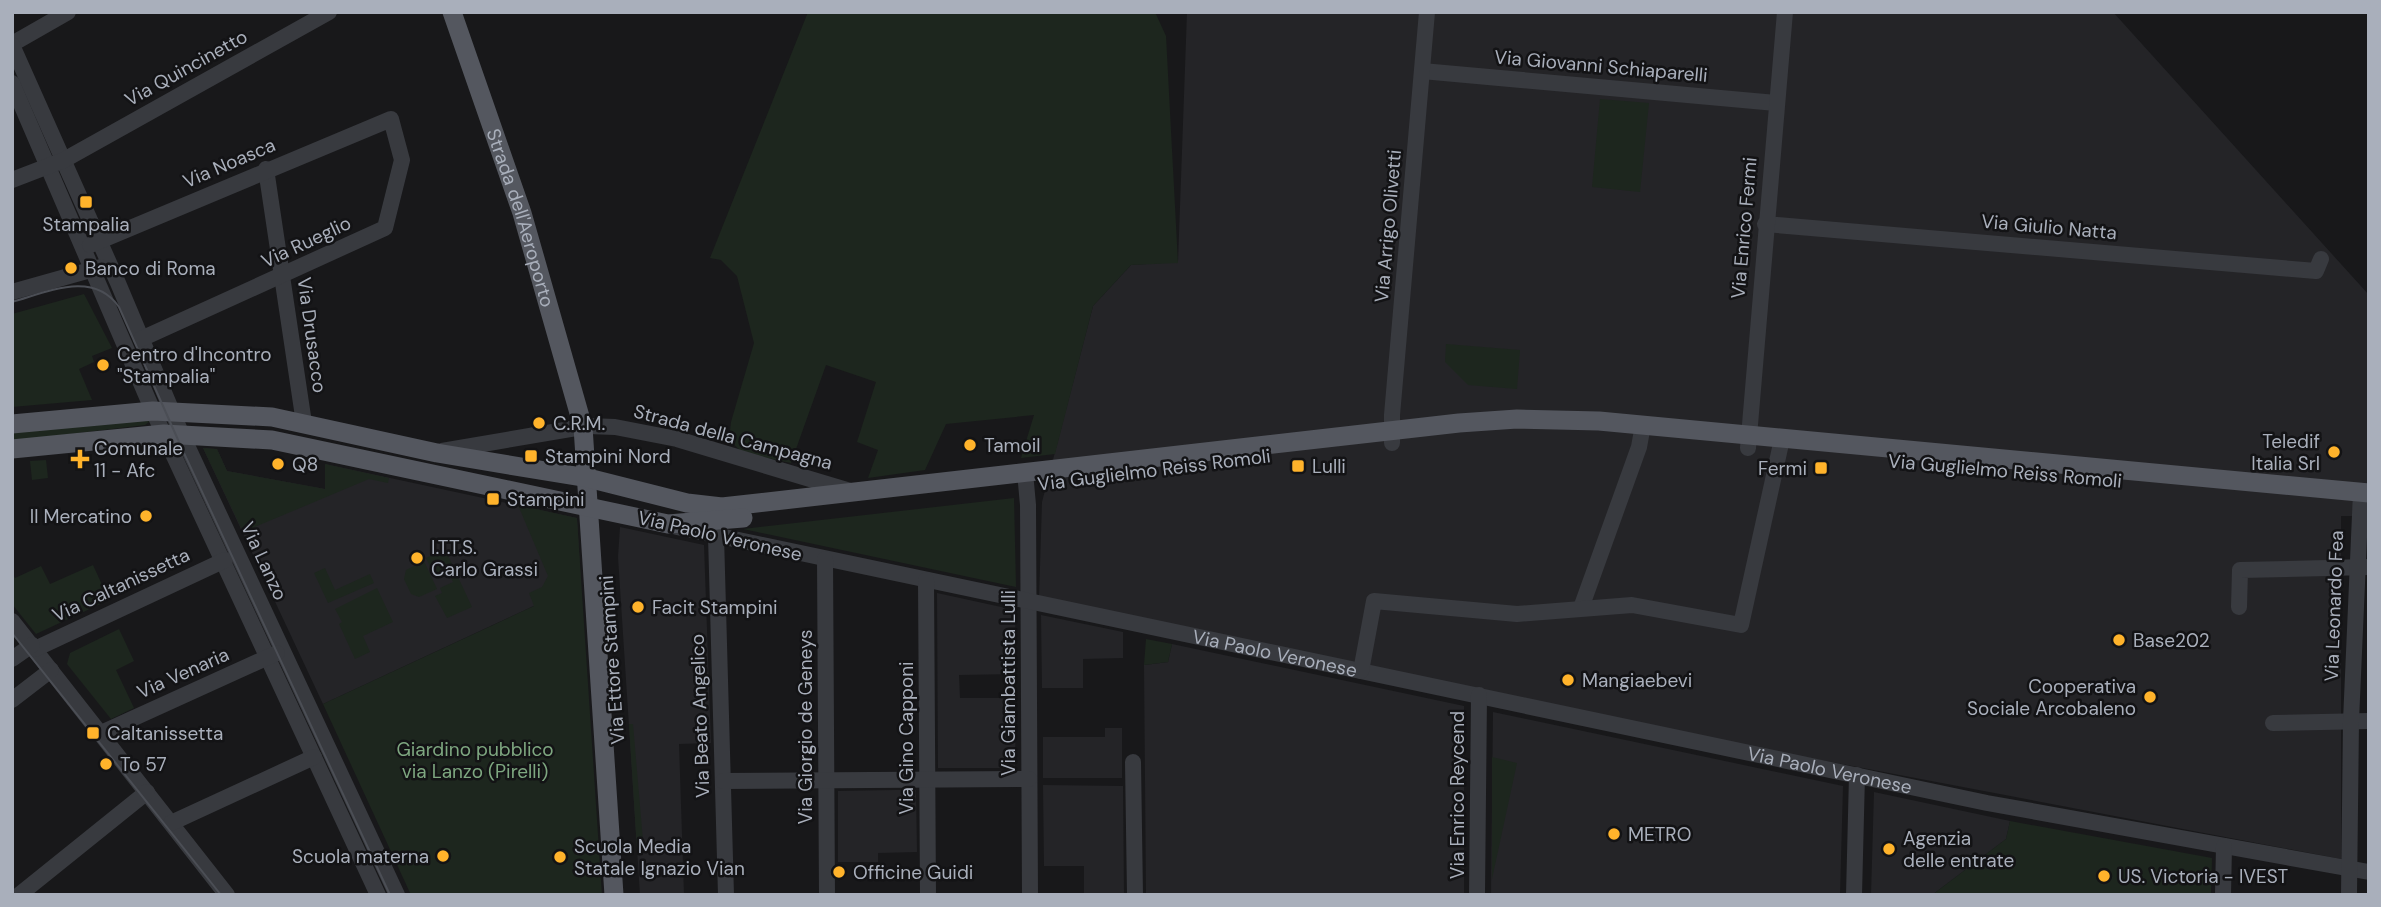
<svg xmlns="http://www.w3.org/2000/svg" width="2381" height="907" font-family="'DM Sans',sans-serif">
<rect width="100%" height="100%" fill="#18181a"/>
<!-- built -->
<g fill="#242427">
<polygon points="1187,12 2113,12 2369,295 2369,516 2341,516 2341,859 1479,695 1039,599 1042,502 1093,306 1131,265 1178,262"/>
<polygon points="203,448 217,449 227,471 325,489 325,464 577,518 581,584 323,704"/>
<polygon points="620,527 704,545 711,743 679,744 684,895 640,895 618,557"/>
<polygon points="937,593 1015,610 1016,674 959,675 960,698 1016,698 1015,768 938,768"/>
<polygon points="1041,615 1123,632 1123,658 1083,659 1083,688 1042,688"/>
<polygon points="1172,644 1464,706 1464,895 1146,895 1144,665 1168,662"/>
<polygon points="1493,712 1843,786 1840,895 1491,895"/>
<polygon points="1105,728 1122,728 1122,778 1043,778 1043,737 1105,737"/>
<polygon points="1043,785 1123,786 1124,895 1084,895 1084,866 1044,866"/>
<polygon points="895,790 916,790 917,852 878,853 878,862 838,862 838,791"/>
<polygon points="1874,792 2010,821 2006,839 1932,895 1871,895"/>
</g>
<!-- green -->
<g fill="#1d261e">
<polygon points="808,12 1155,12 1166,36 1178,263 1131,265 1093,306 1055,454 1021,458 1034,415 946,424 925,470 868,478 878,450 857,442 876,382 826,365 791,463 743,453 729,440 731,422 754,343 737,276 721,260 710,258"/>
<polygon points="1600,99 1649,103 1640,192 1592,187"/>
<polygon points="84,294 112,348 92,356 94,362 79,369 92,400 12,407 12,314"/>
<polygon points="1446,344 1520,350 1517,389 1468,385 1445,362"/>
<polygon points="136,416 150,421 145,425 12,441 12,429"/>
<polygon points="203,448 217,449 227,471 325,489 325,464 389,478 388,483 369,479 243,532"/>
<polygon points="46,460 48,478 32,480 30,461"/>
<polygon points="1014,498 1016,587 743,529"/>
<polygon points="518,505 577,518 602,895 411,895 323,704 534,606 529,593 542,587 548,576"/>
<polygon points="445,549 472,607 447,618 435,596 442,593 440,588 453,582 449,574 436,579 426,558"/>
<polygon points="424,561 437,589 419,597 411,594 404,579 406,570"/>
<polygon points="93,565 109,600 36,634 12,604 12,573 15,578 41,566 50,584"/>
<polygon points="325,568 335,590 370,574 374,583 328,603 314,573"/>
<polygon points="377,588 393,622 363,636 370,652 355,659 339,624 342,622 335,609"/>
<polygon points="119,629 134,661 116,670 134,708 111,719 67,664 70,653"/>
<polygon points="1146,639 1172,644 1168,662 1144,665"/>
<polygon points="629,724 633,724 643,841 642,848 637,851"/>
<polygon points="1492,757 1517,763 1492,879"/>
<polygon points="2010,821 2212,858 2211,895 1932,895 2006,839"/>
</g>
<g fill="none" stroke-linecap="round" stroke-linejoin="round">
<!-- minor -->
<g stroke="#383a3f" stroke-width="16">
<polyline points="12,44 68,12"/>
<polyline points="12,45 118,283 182,435 397,895"/>
<polyline points="1422,71 1776,103"/>
<polyline points="12,83 153,411 378,895"/>
<polyline points="266,169 304,423"/>
<polyline points="12,180 64,160 329,12"/>
<polyline points="1765,224 2316,271 2321,259"/>
<polyline points="90,245 391,119 402,160 385,228 141,339"/>
<polyline points="12,292 101,267"/>
<polyline points="1392,443 1392,415 1427,12"/>
<polyline points="1748,448 1785,12"/>
<polyline points="442,451 588,426 615,427 677,439 850,491"/>
<polyline points="1025,472 1028,505 1030,895"/>
<path id="s1" d="M677,527l1310,276 382,69"/>
<polyline points="716,536 726,895"/>
<polyline points="825,559 827,895"/>
<polyline points="926,580 928,895"/>
<polyline points="2239,607 2240,570 2369,567"/>
<polyline points="1581,608 1639,447 1643,425"/>
<polyline points="12,621 227,895"/>
<polyline points="35,649 225,560"/>
<polyline points="12,659 32,645"/>
<polyline points="1361,671 1374,601 1517,614 1632,605 1741,625 1782,439"/>
<polyline points="12,700 51,670"/>
<polyline points="2273,723 2369,721"/>
<polyline points="101,733 277,653"/>
<polyline points="1133,762 1135,895"/>
<polyline points="723,781 1029,779"/>
<polyline points="171,823 314,757"/>
<polyline points="19,895 147,792"/>
<polyline points="1477,895 1479,695"/>
<polyline points="1854,895 1857,775"/>
<polyline points="2223,895 2224,846"/>
<polyline points="2349,895 2351,721 2361,492"/>
</g>
<!-- major -->
<g stroke="#54575f" stroke-width="19">
<path id="s2" d="M452,12l70,201 61,214 31,468"/>
<polyline points="12,424 153,411 272,417 437,453 588,478 687,503 722,507 1459,423 1517,419 1599,421 2369,493"/>
<polyline points="12,449 164,434 272,440 668,524 743,518"/>
</g>
<!-- tram -->
<g stroke="#4b4e55" stroke-width="2">
<path d="M12,302c36,-10 81,-32 107,5l64,144 207,444"/>
<polyline points="12,633 221,895"/>
</g>
</g>
<!-- markers -->
<g fill="#ffb32b" stroke="#131315" stroke-width="2.5">
<rect x="79" y="195" width="14" height="14" rx="3.5"/>
<circle cx="71" cy="268" r="7"/>
<circle cx="103" cy="365" r="7"/>
<circle cx="539" cy="423" r="7"/>
<circle cx="970" cy="445" r="7"/>
<circle cx="2334" cy="452" r="7"/>
<rect x="524" y="449" width="14" height="14" rx="3.5"/>
<path d="M76.5 448.5h7v7h7v7h-7v7h-7v-7h-7v-7h7z"/>
<circle cx="278" cy="464" r="7"/>
<rect x="1291" y="459" width="14" height="14" rx="3.5"/>
<rect x="1814" y="461" width="14" height="14" rx="3.5"/>
<rect x="486" y="492" width="14" height="14" rx="3.5"/>
<circle cx="146" cy="516" r="7"/>
<circle cx="417" cy="558" r="7"/>
<circle cx="638" cy="607" r="7"/>
<circle cx="2119" cy="640" r="7"/>
<circle cx="1568" cy="680" r="7"/>
<circle cx="2150" cy="697" r="7"/>
<rect x="86" y="726" width="14" height="14" rx="3.5"/>
<circle cx="106" cy="764" r="7"/>
<circle cx="1614" cy="834" r="7"/>
<circle cx="1889" cy="849" r="7"/>
<circle cx="443" cy="856" r="7"/>
<circle cx="560" cy="857" r="7"/>
<circle cx="839" cy="872" r="7"/>
<circle cx="2104" cy="876" r="7"/>
</g>
<g text-anchor="middle" dominant-baseline="central" stroke-width="5" stroke-linejoin="round" paint-order="stroke">
<!-- street labels -->
<g font-size="19" fill="#a9afbb" stroke="#131315">
<text transform="translate(1601 66) rotate(5)">Via Giovanni Schiaparelli</text>
<text transform="translate(186 68) rotate(-29)">Via Quincinetto</text>
<text transform="translate(229 163) rotate(-23)">Via Noasca</text>
<text stroke="none"><textPath href="#s2" startOffset="217">Strada dell'Aeroporto</textPath></text>
<text transform="translate(1388 226) rotate(-85)">Via Arrigo Olivetti</text>
<text transform="translate(2049 227) rotate(5)">Via Giulio Natta</text>
<text transform="translate(1744 228) rotate(-85)">Via Enrico Fermi</text>
<text transform="translate(306 242) rotate(-25)">Via Rueglio</text>
<text transform="translate(312 335) rotate(82)">Via Drusacco</text>
<text transform="translate(733 437) rotate(15)">Strada della Campagna</text>
<text transform="translate(1154 470) rotate(-7)">Via Guglielmo Reiss Romoli</text>
<text transform="translate(2005 471) rotate(5)">Via Guglielmo Reiss Romoli</text>
<text transform="translate(720 536) rotate(13)">Via Paolo Veronese</text>
<text transform="translate(264 561) rotate(65)">Via Lanzo</text>
<text transform="translate(121 585) rotate(-25)">Via Caltanissetta</text>
<text transform="translate(2334 606) rotate(-88)">Via Leonardo Fea</text>
<text stroke="none"><textPath href="#s1" startOffset="611">Via Paolo Veronese</textPath></text>
<text transform="translate(612 660) rotate(-94)">Via Ettore Stampini</text>
<text transform="translate(183 673) rotate(-24)">Via Venaria</text>
<text transform="translate(1008 683) rotate(-90)">Via Giambattista Lulli</text>
<text transform="translate(700 716) rotate(-92)">Via Beato Angelico</text>
<text transform="translate(805 727) rotate(-90)">Via Giorgio de Geneys</text>
<text transform="translate(906 738) rotate(-90)">Via Gino Capponi</text>
<text stroke="none"><textPath href="#s1" startOffset="1178">Via Paolo Veronese</textPath></text>
<text transform="translate(1457 795) rotate(-90)">Via Enrico Reycend</text>
</g>
<!-- poi labels -->
<g font-size="19" fill="#a9afbb" stroke="#131315" text-anchor="start">
<text x="86" y="224" text-anchor="middle">Stampalia</text>
<text x="85" y="268">Banco di Roma</text>
<text x="117" y="354">Centro d'Incontro<tspan x="117" dy="22">"Stampalia"</tspan></text>
<text x="553" y="423">C.R.M.</text>
<text x="2320" y="441" text-anchor="end">Teledif<tspan x="2320" dy="22">Italia Srl</tspan></text>
<text x="984" y="445">Tamoil</text>
<text x="94" y="448">Comunale<tspan x="94" dy="22">11 - Afc</tspan></text>
<text x="545" y="456">Stampini Nord</text>
<text x="292" y="464">Q8</text>
<text x="1312" y="466">Lulli</text>
<text x="1807" y="468" text-anchor="end">Fermi</text>
<text x="507" y="499">Stampini</text>
<text x="132" y="516" text-anchor="end">Il Mercatino</text>
<text x="431" y="547">I.T.T.S.<tspan x="431" dy="22">Carlo Grassi</tspan></text>
<text x="652" y="607">Facit Stampini</text>
<text x="2133" y="640">Base202</text>
<text x="1582" y="680">Mangiaebevi</text>
<text x="2136" y="686" text-anchor="end">Cooperativa<tspan x="2136" dy="22">Sociale Arcobaleno</tspan></text>
<text x="107" y="733">Caltanissetta</text>
<text x="120" y="764">To 57</text>
<text x="1628" y="834">METRO</text>
<text x="1903" y="838">Agenzia<tspan x="1903" dy="22">delle entrate</tspan></text>
<text x="574" y="846">Scuola Media<tspan x="574" dy="22">Statale Ignazio Vian</tspan></text>
<text x="429" y="856" text-anchor="end">Scuola materna</text>
<text x="853" y="872">Officine Guidi</text>
<text x="2118" y="876">US. Victoria - IVEST</text>
</g>
<!-- park labels -->
<g font-size="19" fill="#7ea780" stroke="#131315">
<text x="475" y="749">Giardino pubblico<tspan x="475" dy="22">via Lanzo (Pirelli)</tspan></text>
</g>
</g>
<!-- border -->
<rect width="2381" height="907" fill="none" stroke="#a9afbb" stroke-width="28"/>
</svg>
